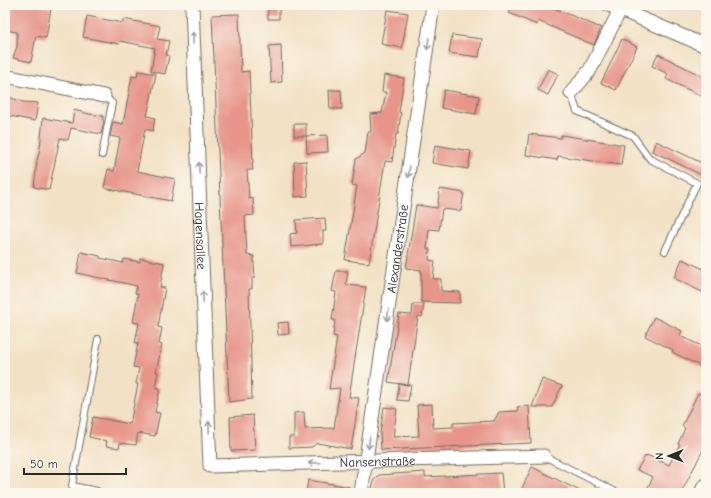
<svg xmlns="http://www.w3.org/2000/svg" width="711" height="498" font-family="'Comic Neue',sans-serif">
<rect width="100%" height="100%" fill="#fbf7ec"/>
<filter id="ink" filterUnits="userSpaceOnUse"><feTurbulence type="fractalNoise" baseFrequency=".025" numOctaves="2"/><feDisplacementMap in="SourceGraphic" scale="8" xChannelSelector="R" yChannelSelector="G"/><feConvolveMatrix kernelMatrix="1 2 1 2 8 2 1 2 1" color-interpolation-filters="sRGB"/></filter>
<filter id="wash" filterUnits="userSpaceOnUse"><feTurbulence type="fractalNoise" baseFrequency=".012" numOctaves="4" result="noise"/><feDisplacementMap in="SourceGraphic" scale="16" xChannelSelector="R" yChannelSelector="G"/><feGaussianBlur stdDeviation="0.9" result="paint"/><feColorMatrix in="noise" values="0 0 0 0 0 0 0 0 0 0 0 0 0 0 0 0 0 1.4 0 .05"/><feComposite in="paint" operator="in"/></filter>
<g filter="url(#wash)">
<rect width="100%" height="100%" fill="#f2e1c4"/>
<g id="blocks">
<!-- building -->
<g fill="#e7958a">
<polygon points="5,5 38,5 51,8 46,38 36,36 31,62 13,58 17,46 17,32 5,30"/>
<polygon points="512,5 547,5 601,28 594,45 538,21 537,25 509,13"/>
<rect x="268" y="7" width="11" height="12"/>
<polygon points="387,10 408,13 402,48 381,44"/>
<polygon points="239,14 241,72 249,71 253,163 252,163 253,170 247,170 249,199 253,198 254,215 245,216 247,255 254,256 254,265 255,278 252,278 252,289 249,289 252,399 229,402 212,15"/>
<polygon points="87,16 123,23 123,19 160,26 157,39 169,41 166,55 169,56 165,74 151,71 155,48 120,41 119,44 83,37"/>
<polygon points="452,35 482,39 479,57 449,53"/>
<polygon points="622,39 637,47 616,90 601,83"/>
<polygon points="281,45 282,82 271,83 269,46"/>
<polygon points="658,54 706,78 706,98 666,79 668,74 652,66"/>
<polygon points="548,69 558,74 548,95 538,90"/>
<polygon points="138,71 156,74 147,116 155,118 153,131 145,129 137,171 175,179 171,201 104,188 108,169 114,171 120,138 110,136 113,122 123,124 132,76 137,77"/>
<polygon points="384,75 404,78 399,112 401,113 398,134 396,134 392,162 385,161 369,263 345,260 357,186 352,185 356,159 365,153 368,132 371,132 370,114 382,113 386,92 382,92"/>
<polygon points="329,90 341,90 342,109 330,109"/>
<polygon points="444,90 479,96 476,114 441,108"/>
<polygon points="9,97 23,102 38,103 35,121 5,115"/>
<polygon points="74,110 89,114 103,116 103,120 104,121 101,134 71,128 68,140 60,138 49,190 34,187 37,161 40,148 43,118 72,123"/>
<rect x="294" y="124" width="12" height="12"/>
<polygon points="529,134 561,138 561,135 624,145 621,165 558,156 557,160 526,155"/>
<polygon points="327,135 328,152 307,153 306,136"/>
<polygon points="656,141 706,165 706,177 652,151"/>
<polygon points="435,145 471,151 468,169 432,163"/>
<polygon points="306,161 308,196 295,197 294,162"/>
<polygon points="440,189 464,193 461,211 442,209 439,230 429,229 427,249 430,249 429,260 435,261 433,279 441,279 441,291 460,292 460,303 421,302 421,270 406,268 416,205 437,208"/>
<polygon points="325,218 326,231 323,231 323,244 291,247 290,234 297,233 296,220"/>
<polygon points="81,252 100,256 100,258 123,263 124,259 140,262 140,258 164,263 160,287 165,288 158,327 162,328 159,344 162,345 156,372 158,372 155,387 160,388 155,412 160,413 155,436 138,433 136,445 120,443 119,448 106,446 107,441 89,437 93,417 130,424 138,384 136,384 139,368 133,367 138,343 135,343 139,323 133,322 138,294 135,293 137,286 77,273"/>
<polygon points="682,259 706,270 706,294 674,278"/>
<polygon points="336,271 348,271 346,285 366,287 349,397 359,398 351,449 317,443 312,447 289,448 289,437 294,437 294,413 304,412 305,429 334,428 340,388 329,389 337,337 333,336 335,320 332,320 336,292 332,291"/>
<polygon points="413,304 424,304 422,317 418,316 408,385 388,382 399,314 412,315"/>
<polygon points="654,317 682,331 680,336 706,348 706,369 672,352 673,350 645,336"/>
<polygon points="288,322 289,334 278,335 277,323"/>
<polygon points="542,379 562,386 552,407 532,407"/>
<polygon points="399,384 411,385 408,401 397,400"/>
<polygon points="698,393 706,397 706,444 681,493 655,493 647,489 653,477 637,470 645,456 646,457 647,455 669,465 680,444 678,444 685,428 682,426"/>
<polygon points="432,404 433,428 453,427 453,423 494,421 499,412 518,411 517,407 529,406 531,443 381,450 380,433 384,407 397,409 393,437 419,436 417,405"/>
<polygon points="253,415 255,450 231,451 230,417"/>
<polygon points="532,467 584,493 528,493 521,490"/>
<polygon points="425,472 425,477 501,473 503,493 371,493 374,480 379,475"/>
<polygon points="308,480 350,487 349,493 306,493"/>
</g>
</g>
</g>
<g filter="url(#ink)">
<use href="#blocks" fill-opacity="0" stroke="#716b61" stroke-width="1"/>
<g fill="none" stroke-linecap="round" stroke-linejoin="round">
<defs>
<g id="lane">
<polyline points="571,93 577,111 633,136 650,159 697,183 665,251"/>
<polyline points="102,155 112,103 104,96"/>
<polyline points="98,339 72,486 97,491 99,493"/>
<polyline points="544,456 618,493"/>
</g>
<g id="street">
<path id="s1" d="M192,5l18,461 334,-10"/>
<polyline points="609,5 706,46"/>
<polyline points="5,76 104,96"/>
<polyline points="571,93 590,70 620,10"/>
<path id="s2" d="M361,493l72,-488"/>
</g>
<polyline id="secondary" points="704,493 706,488"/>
</defs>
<!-- lane casing -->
<use href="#lane" stroke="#716b61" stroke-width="8"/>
<!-- street casing -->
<use href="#street" stroke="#716b61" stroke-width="15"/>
<!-- secondary casing -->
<use href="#secondary" stroke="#716b61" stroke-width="20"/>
<!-- lane -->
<use href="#lane" stroke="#fff" stroke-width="6"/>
<!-- street -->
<use href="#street" stroke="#fff" stroke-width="13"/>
<!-- secondary -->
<use href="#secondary" stroke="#fff" stroke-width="18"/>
</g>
<!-- one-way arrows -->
<defs><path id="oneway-shaft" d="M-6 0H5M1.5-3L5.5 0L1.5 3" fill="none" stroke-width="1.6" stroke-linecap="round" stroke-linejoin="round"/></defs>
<g stroke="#a0a0a0">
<use href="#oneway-shaft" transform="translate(193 38) rotate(-92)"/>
<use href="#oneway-shaft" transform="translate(428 44) rotate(98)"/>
<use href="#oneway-shaft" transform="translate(199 168) rotate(-92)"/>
<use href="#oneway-shaft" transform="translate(409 172) rotate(98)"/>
<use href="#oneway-shaft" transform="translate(203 297) rotate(-92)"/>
<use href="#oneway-shaft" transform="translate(388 315) rotate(98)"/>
<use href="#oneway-shaft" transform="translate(209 427) rotate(-92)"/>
<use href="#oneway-shaft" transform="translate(369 443) rotate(98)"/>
<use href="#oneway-shaft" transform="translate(314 463) rotate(178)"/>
</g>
</g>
<g text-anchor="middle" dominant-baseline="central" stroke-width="3" stroke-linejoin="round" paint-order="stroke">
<!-- street labels -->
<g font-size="13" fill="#2b2b2b" stroke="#fbf7ec">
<text stroke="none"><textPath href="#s1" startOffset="231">Hagensallee</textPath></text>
<text stroke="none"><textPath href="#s2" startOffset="247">Alexanderstraße</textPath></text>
<text stroke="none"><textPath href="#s1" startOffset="629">Nansenstraße</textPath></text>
</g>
</g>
<!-- margin -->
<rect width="711" height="498" fill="none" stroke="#fbf7ec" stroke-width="20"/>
<!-- north arrow -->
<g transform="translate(669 456) rotate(269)" stroke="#fbf7ec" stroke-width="3" paint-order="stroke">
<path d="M0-3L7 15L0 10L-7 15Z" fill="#2b2b2b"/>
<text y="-6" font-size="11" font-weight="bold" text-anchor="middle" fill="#2b2b2b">N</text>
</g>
<!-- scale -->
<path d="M24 468v6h102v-6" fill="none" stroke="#2b2b2b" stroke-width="2"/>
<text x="30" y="468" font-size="12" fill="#2b2b2b" stroke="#fbf7ec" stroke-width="3" paint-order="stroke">50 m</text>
</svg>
